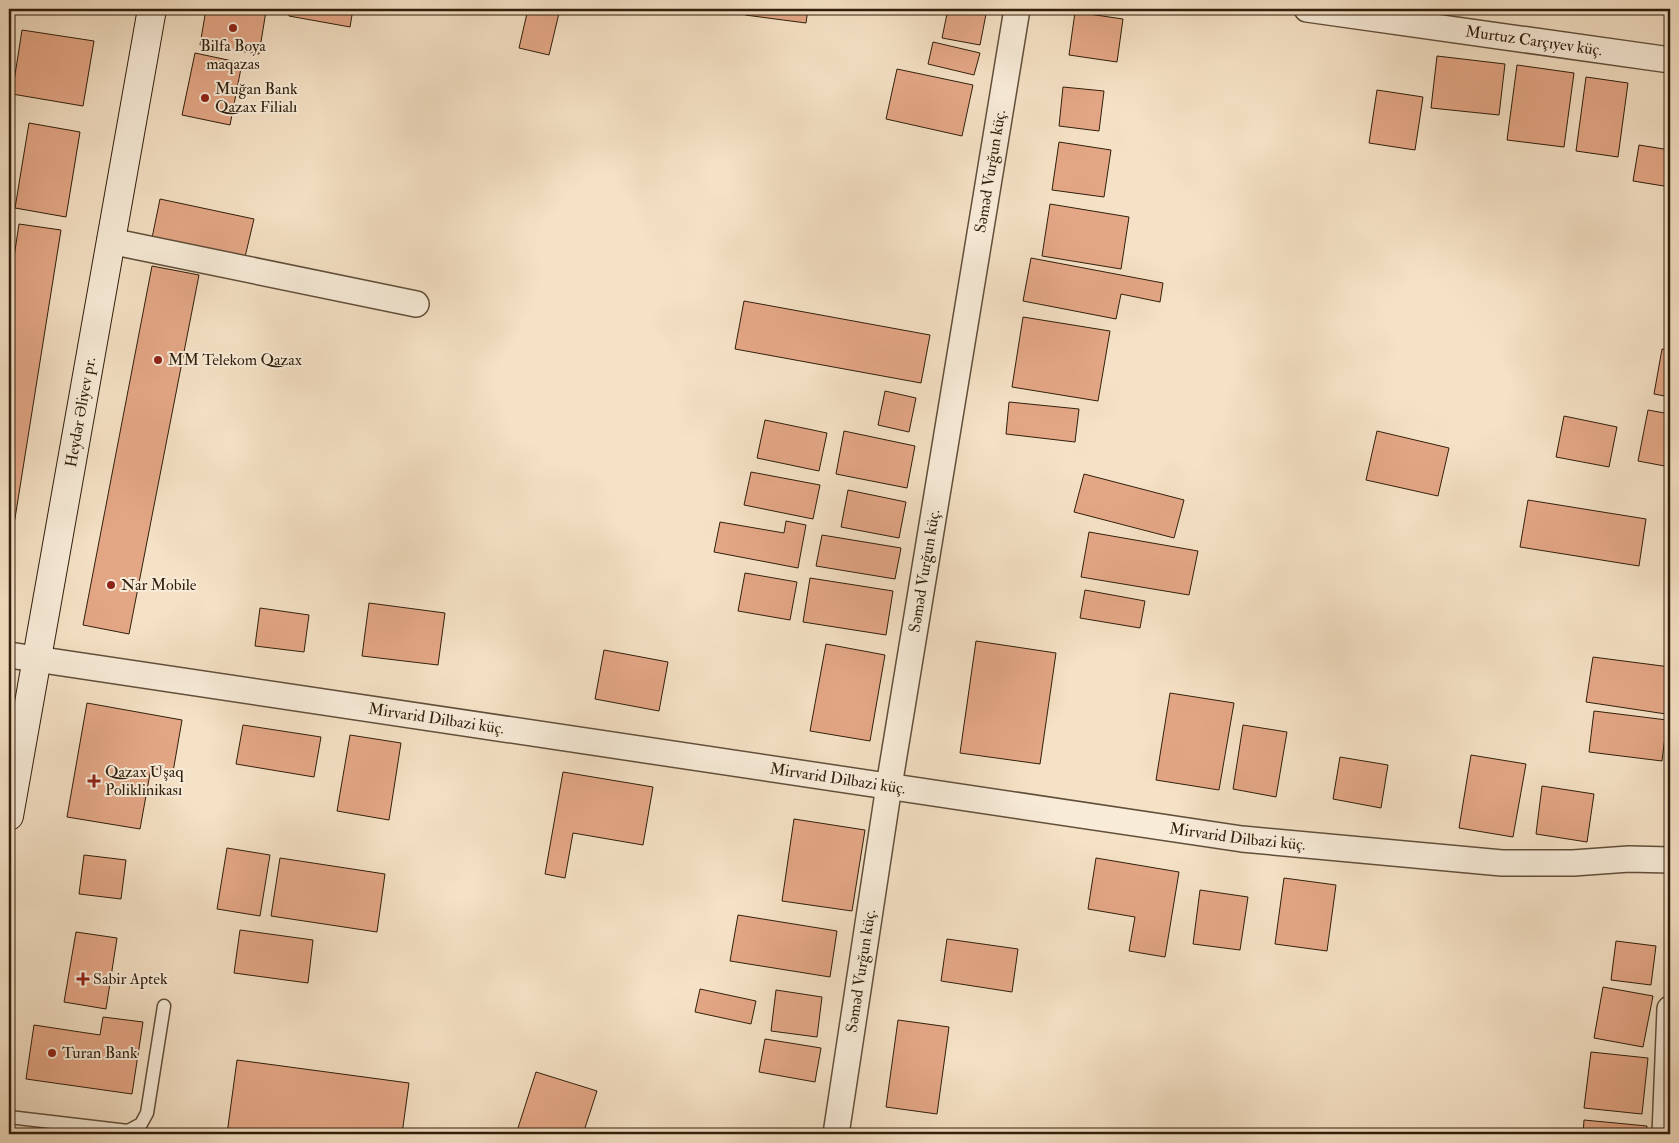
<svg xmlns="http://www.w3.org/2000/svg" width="1679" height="1143" font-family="'IM FELL Double Pica',serif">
<rect width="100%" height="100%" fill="#f5e1c5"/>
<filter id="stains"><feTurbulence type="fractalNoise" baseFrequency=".004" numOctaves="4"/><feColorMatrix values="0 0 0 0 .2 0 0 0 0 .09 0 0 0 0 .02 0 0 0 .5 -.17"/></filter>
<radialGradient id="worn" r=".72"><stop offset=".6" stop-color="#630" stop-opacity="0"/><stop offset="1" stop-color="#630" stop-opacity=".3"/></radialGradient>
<!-- building -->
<g fill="#e4a786" stroke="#301e0c">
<polygon points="56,9 86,9 85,14"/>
<polygon points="206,9 249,9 266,11 259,54 200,45"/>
<polygon points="290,9 353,9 350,27 289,16"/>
<polygon points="528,9 560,9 549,55 519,48"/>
<polygon points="746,9 808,9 806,23 745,15"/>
<polygon points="948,9 987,9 980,45 942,38"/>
<polygon points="1075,12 1123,19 1117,62 1069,55"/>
<polygon points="22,30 94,41 83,106 12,94"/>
<polygon points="933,42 980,53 974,75 928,64"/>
<polygon points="195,53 242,63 230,125 182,115"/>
<polygon points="1437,56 1505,64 1499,115 1431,108"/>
<polygon points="1517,65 1574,73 1564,147 1507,140"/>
<polygon points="897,69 973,85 962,136 886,119"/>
<polygon points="1586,77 1628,83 1618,157 1576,151"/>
<polygon points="1063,87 1104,91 1099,131 1059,126"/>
<polygon points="1377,90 1423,97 1415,150 1369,143"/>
<polygon points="29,123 80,132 66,217 15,208"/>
<polygon points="1059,142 1111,150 1104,197 1052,190"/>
<polygon points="1639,145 1670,150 1670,187 1633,181"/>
<polygon points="160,199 254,219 245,257 152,238"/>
<polygon points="1050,204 1129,217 1121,269 1042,256"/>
<polygon points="19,224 61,230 9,556 9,290"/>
<polygon points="1031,258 1163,283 1160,302 1121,294 1116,319 1023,301"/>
<polygon points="152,266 199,275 129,634 83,625"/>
<polygon points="744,301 930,335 921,383 735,349"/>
<polygon points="1023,317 1110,331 1098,401 1012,387"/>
<polygon points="1662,349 1670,350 1670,397 1654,394"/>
<polygon points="885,391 916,398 909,432 878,425"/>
<polygon points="1009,402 1079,409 1075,442 1006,434"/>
<polygon points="1648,410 1670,414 1670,467 1638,461"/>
<polygon points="1564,416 1617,427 1609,467 1556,457"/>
<polygon points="765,420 827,433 819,471 757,458"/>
<polygon points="844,431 915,446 907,488 836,474"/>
<polygon points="1377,431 1449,448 1438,496 1366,480"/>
<polygon points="751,472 820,485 813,519 744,505"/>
<polygon points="1084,474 1184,500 1174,538 1074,512"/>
<polygon points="848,490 906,502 899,538 841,527"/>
<polygon points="1528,500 1646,519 1639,566 1520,547"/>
<polygon points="786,521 806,525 798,568 714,552 720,522 784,533"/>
<polygon points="1089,532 1198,551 1189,595 1081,577"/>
<polygon points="822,535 901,548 895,579 816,566"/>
<polygon points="745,573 797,582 790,620 738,611"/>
<polygon points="810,578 893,591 886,635 803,622"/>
<polygon points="1085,590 1145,601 1140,628 1080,618"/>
<polygon points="369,603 445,613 438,665 362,656"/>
<polygon points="260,608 309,615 304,652 255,646"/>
<polygon points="976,641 1056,653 1040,764 960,753"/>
<polygon points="826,644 885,655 870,741 810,731"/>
<polygon points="604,650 668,662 659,711 595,699"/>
<polygon points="1593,657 1670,667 1670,682 1666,714 1586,702"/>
<polygon points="1170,693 1234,703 1219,790 1156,780"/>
<polygon points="87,703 182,720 173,772 151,768 140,829 67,817"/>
<polygon points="1594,711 1667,720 1662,761 1589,752"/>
<polygon points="243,725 321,737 314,777 236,764"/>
<polygon points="1243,725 1287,732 1276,797 1233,789"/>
<polygon points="350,735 401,743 389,820 337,811"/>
<polygon points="1471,755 1526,764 1513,837 1459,828"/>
<polygon points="1340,757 1388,765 1381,808 1333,799"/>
<polygon points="563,772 653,787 643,845 573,833 565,878 545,874"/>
<polygon points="1542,786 1594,794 1587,842 1536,834"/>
<polygon points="794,819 865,830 852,911 782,901"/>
<polygon points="227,848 270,855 260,916 217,909"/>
<polygon points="84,855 126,860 121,899 79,894"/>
<polygon points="280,858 385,874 377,932 271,916"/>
<polygon points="1096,858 1179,872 1165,957 1129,951 1135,917 1088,909"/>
<polygon points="1284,878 1336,885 1327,951 1275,944"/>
<polygon points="1200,890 1248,897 1240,950 1193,944"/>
<polygon points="738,915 837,931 830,977 730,961"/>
<polygon points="240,930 313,940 308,983 234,973"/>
<polygon points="76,932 117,938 106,1009 64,1002"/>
<polygon points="947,939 1018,949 1012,992 941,981"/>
<polygon points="1616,941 1656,946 1651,985 1611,980"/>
<polygon points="1603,987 1653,996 1643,1047 1594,1038"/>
<polygon points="700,989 756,1001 751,1024 695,1012"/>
<polygon points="776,990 822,997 817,1037 771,1031"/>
<polygon points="103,1017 143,1022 132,1094 26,1079 34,1025 100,1035"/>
<polygon points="898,1020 949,1027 937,1114 886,1107"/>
<polygon points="765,1039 821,1048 815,1082 759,1072"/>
<polygon points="1591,1052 1648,1058 1642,1114 1584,1108"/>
<polygon points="237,1060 409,1083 402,1134 227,1134"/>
<polygon points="536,1072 597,1091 583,1134 526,1134 517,1131"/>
<polygon points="1584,1120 1647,1126 1646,1134 1583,1134"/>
</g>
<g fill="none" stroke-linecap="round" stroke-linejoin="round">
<defs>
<polyline id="service" points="9,1117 128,1131 141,1124 147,1113 164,1006"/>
<g id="minor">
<path id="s1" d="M1307,9l363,51"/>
<polyline points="110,241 416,304"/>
<path id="s2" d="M9,655l1233,184 260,24h71l56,-4 41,1"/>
<path id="s3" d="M836,1134l53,-348 128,-777"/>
<polyline points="1665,1134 1670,1009"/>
</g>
<g id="secondary">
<path id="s4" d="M9,816l143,-807"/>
</g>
</defs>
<!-- service casing -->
<use href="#service" stroke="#614f3a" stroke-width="15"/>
<!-- minor casing -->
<use href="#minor" stroke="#614f3a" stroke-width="28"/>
<!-- secondary casing -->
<use href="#secondary" stroke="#301e0c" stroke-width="30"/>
<!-- service -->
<use href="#service" stroke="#f8ecd9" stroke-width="12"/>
<!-- minor -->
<use href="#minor" stroke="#f8ecd9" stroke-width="25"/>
<!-- secondary -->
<use href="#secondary" stroke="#f8ecd9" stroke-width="28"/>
</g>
<!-- markers -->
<g fill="#8f2418" stroke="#f8ecd9" stroke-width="2">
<circle cx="233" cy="28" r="5"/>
<circle cx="205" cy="98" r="5"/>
<circle cx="158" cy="360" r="5"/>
<circle cx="111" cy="585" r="5"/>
<path d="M91.5 773.5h5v5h5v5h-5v5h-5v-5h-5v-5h5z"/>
<path d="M80.5 971.5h5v5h5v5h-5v5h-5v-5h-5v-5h5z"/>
<circle cx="52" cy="1053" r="5"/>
</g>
<g text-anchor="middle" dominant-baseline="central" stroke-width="4" stroke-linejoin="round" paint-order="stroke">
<!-- street labels -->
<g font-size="16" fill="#301e0c" stroke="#f8ecd9">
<text stroke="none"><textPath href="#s1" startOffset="229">Murtuz Carçıyev küç.</textPath></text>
<text stroke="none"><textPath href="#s3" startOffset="975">Səməd Vurğun küç.</textPath></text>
<text stroke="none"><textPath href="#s4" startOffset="410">Heydər Əliyev pr.</textPath></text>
<text stroke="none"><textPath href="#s3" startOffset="570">Səməd Vurğun küç.</textPath></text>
<text stroke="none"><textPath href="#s2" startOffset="432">Mirvarid Dilbazi küç.</textPath></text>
<text stroke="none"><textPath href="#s2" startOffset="838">Mirvarid Dilbazi küç.</textPath></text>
<text stroke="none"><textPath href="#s2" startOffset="1242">Mirvarid Dilbazi küç.</textPath></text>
<text stroke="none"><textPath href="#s3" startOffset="165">Səməd Vurğun küç.</textPath></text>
</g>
<!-- poi labels -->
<g font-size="16" fill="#301e0c" stroke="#f8ecd9" text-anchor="start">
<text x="233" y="46" text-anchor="middle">Bilfa Boya<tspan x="233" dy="18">maqazas</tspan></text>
<text x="215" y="89">Muğan Bank<tspan x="215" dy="18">Qazax Filialı</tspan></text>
<text x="168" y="360">MM Telekom Qazax</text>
<text x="121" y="585">Nar Mobile</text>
<text x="105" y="772">Qazax Uşaq<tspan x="105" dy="18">Poliklinikası</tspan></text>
<text x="93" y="979">Sabir Aptek</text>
<text x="62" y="1053">Turan Bank</text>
</g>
</g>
<!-- margin -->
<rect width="1679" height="1143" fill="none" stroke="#f5e1c5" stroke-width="30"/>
<rect x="10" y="10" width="1659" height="1123" fill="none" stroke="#301e0c" stroke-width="2.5"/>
<rect x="15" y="15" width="1649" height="1113" fill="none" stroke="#301e0c"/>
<rect width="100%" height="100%" filter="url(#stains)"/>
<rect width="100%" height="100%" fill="url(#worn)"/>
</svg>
